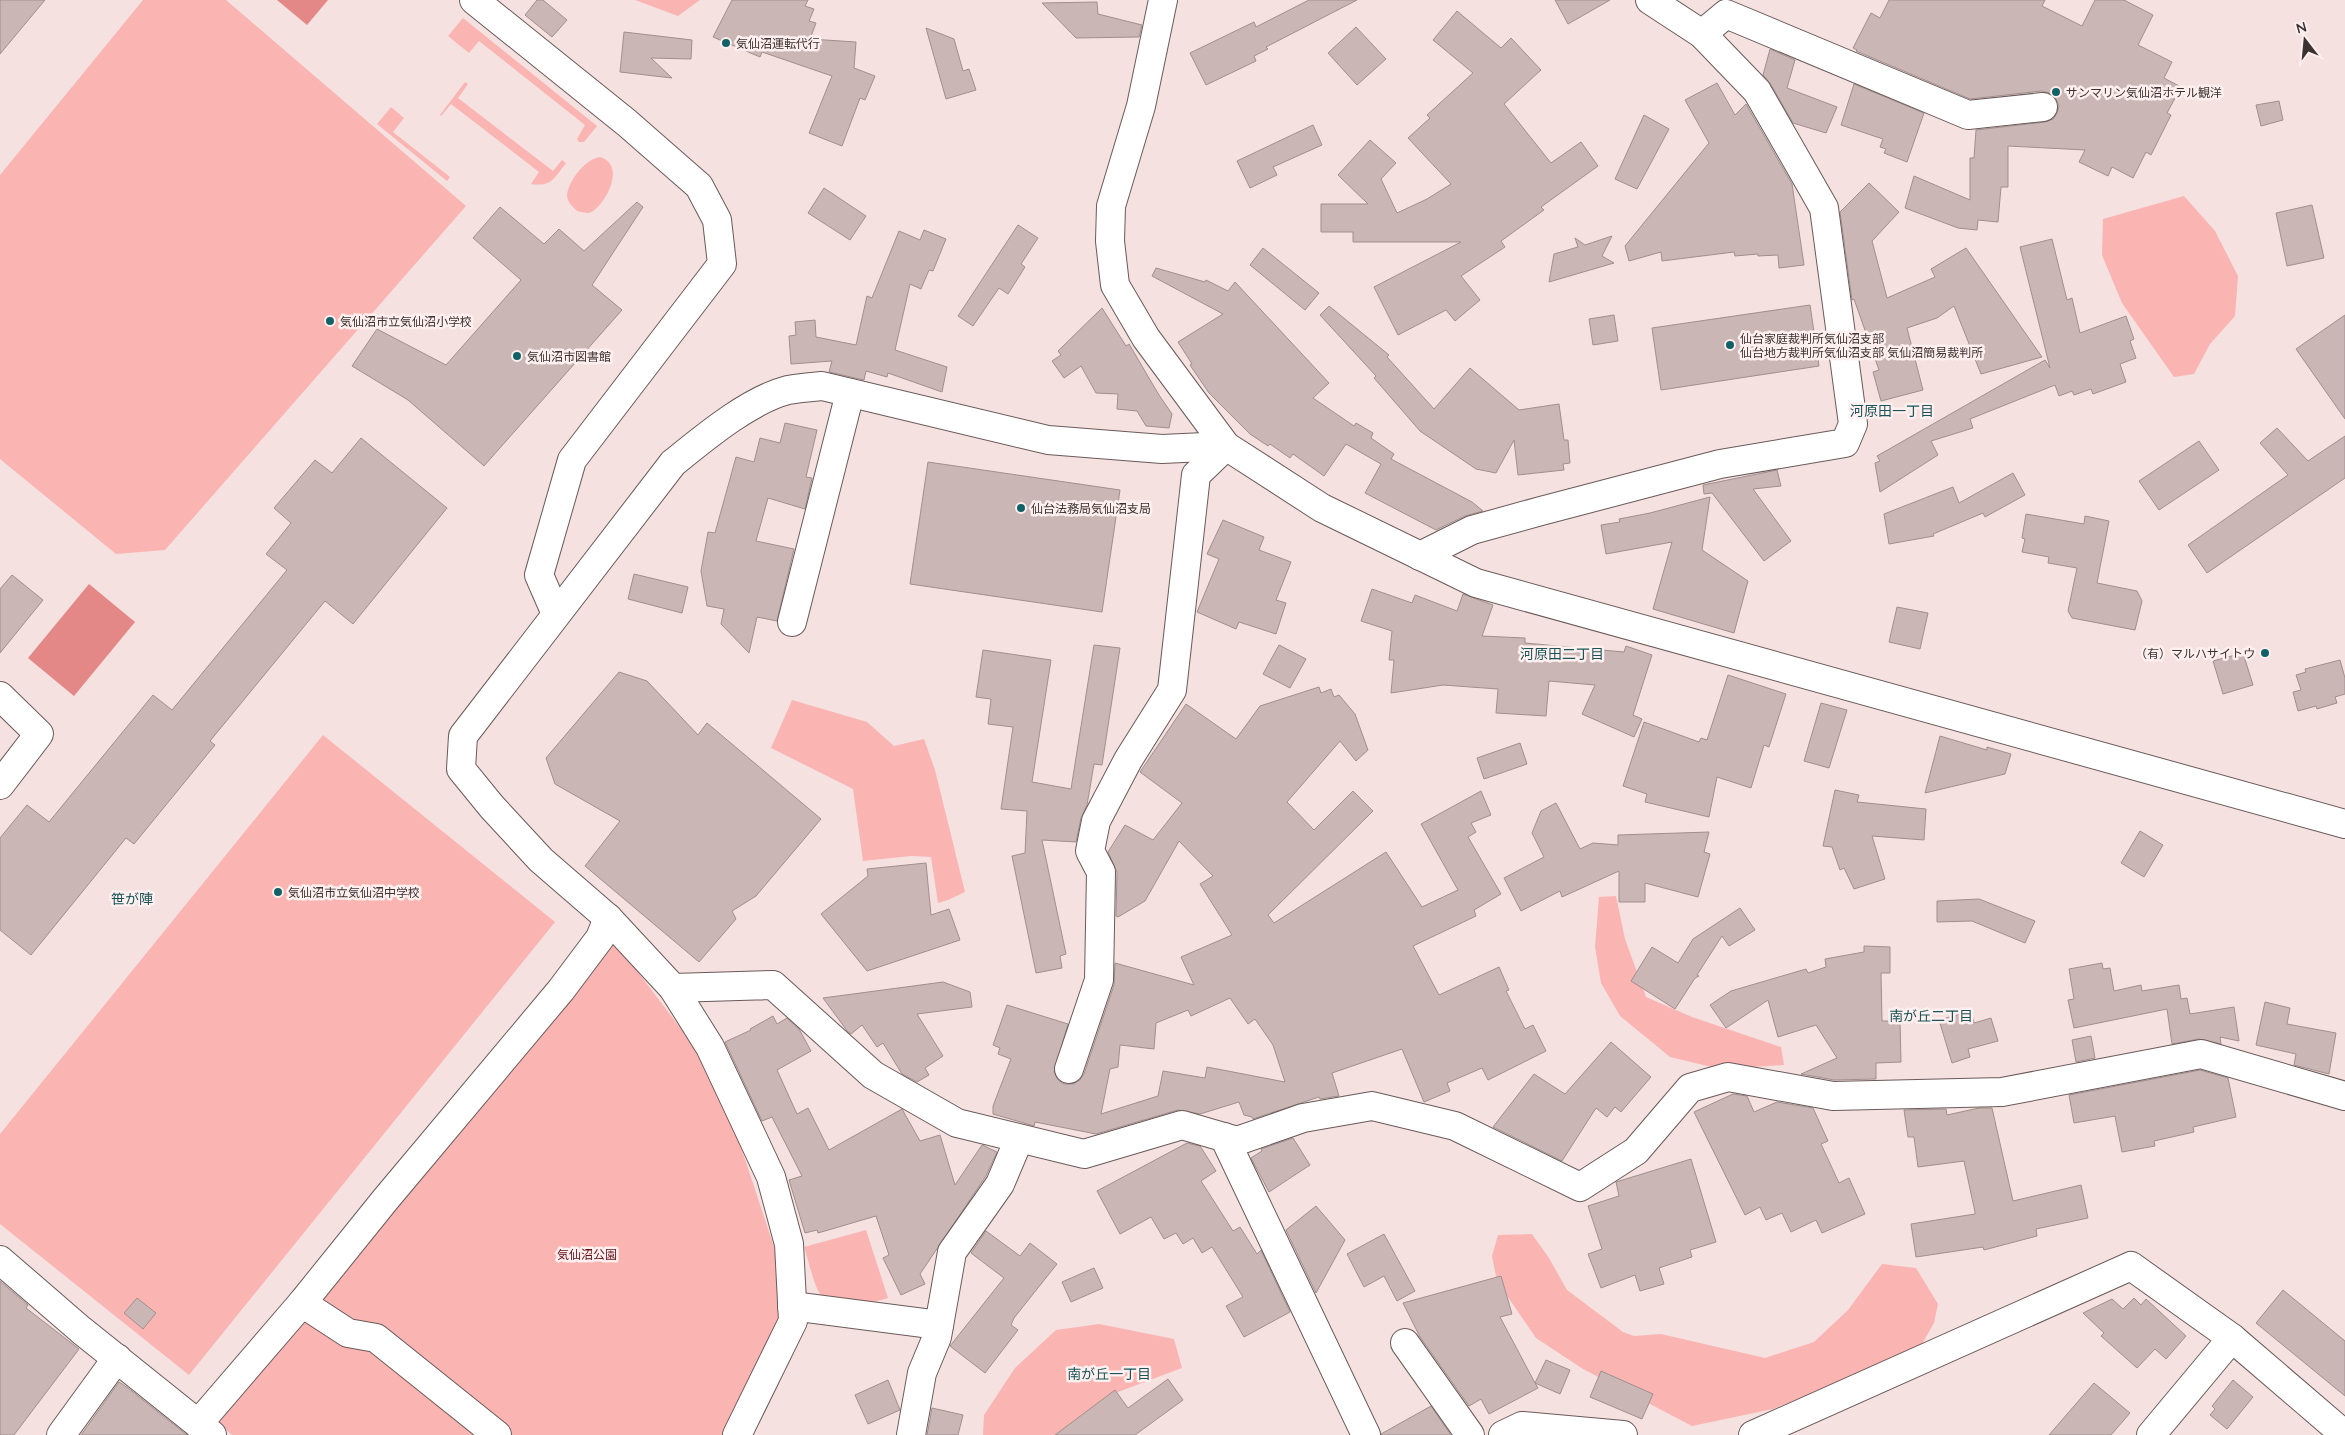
<svg xmlns="http://www.w3.org/2000/svg" width="2345" height="1435" font-family="Quicksand,'Noto Sans JP',sans-serif">
<rect width="100%" height="100%" fill="#f4e1e0"/>
<!-- green -->
<g fill="#fab5b3">
<polygon points="143,0 226,0 466,206 165,550 116,554 0,459 0,175"/>
<polygon points="635,0 700,0 678,16"/>
<polygon points="463,18 597,126 584,142 579,142 577,139 585,125 479,41 469,53 448,36"/>
<path d="M465,82l3,2 -10,14 95,73 9,-11 4,3c-12,15 -14,24 -35,21l8,-12 -88,-68 -10,12 -1,-1z"/>
<polygon points="391,107 404,118 393,132 450,177 447,181 377,124"/>
<path d="M600,157c29,9 2,53 -11,56 -3,0 -8,-1 -12,-2 -4,-4 -10,-9 -10,-16 2,-15 18,-36 33,-38z"/>
<polygon points="2184,196 2215,231 2238,276 2235,316 2210,344 2194,374 2174,377 2122,303 2102,255 2103,219"/>
<polygon points="792,700 867,722 894,746 924,739 935,770 965,892 948,900 938,903 931,857 911,856 863,861 853,789 771,748"/>
<polygon points="323,735 555,922 189,1375 0,1224 0,1134"/>
<polygon points="1616,896 1625,939 1646,997 1692,1017 1781,1047 1784,1065 1720,1069 1670,1057 1620,1016 1601,983 1595,947 1599,897"/>
<polygon points="612,938 691,1042 735,1129 776,1253 781,1322 726,1435 232,1435 218,1423"/>
<path d="M866,1230l22,68c-20,6 -50,15 -67,-3 -7,-8 -13,-37 -17,-48z"/>
<polygon points="1532,1234 1549,1258 1567,1290 1623,1332 1634,1336 1661,1334 1765,1358 1814,1342 1848,1310 1882,1264 1916,1268 1938,1304 1934,1323 1918,1351 1773,1409 1692,1426 1583,1369 1536,1338 1497,1281 1492,1256 1498,1235"/>
<polygon points="1099,1324 1174,1339 1182,1368 1118,1392 1087,1416 1083,1435 983,1435 984,1415 1015,1368 1056,1330"/>
</g>
<!-- water -->
<g fill="#e48887">
<polygon points="277,0 328,0 307,25"/>
<polygon points="89,584 135,622 74,696 28,658"/>
</g>
<!-- building -->
<g fill="#c9b6b5" stroke="#a18f8e" fill-rule="evenodd">
<polygon points="0,0 45,0 0,54"/>
<polygon points="537,0 543,0 567,20 552,37 525,15"/>
<polygon points="732,0 808,0 805,6 814,9 809,21 816,23 810,39 856,42 854,68 875,76 865,100 860,98 842,146 809,133 832,76 762,52 760,57 713,37"/>
<polygon points="1309,0 1357,0 1266,47 1268,49 1254,56 1256,61 1206,85 1190,53 1254,22 1256,27"/>
<polygon points="1555,0 1610,0 1568,24"/>
<polygon points="1889,0 2045,0 2042,6 2082,26 2095,0 2124,0 2153,15 2138,45 2172,62 2164,78 2181,87 2167,113 2171,115 2151,155 2146,152 2133,178 2112,167 2108,176 2079,162 2085,150 2008,146 2008,187 2001,187 1998,222 1978,220 1977,230 1958,228 1905,208 1914,176 1970,200 1970,158 1974,158 1976,130 2045,122 2053,119 2057,113 2059,106 2055,97 2049,93 2042,91 1970,99 1856,51 1857,50 1853,48 1871,13 1880,18"/>
<polygon points="1097,2 1098,14 1142,25 1139,37 1076,38 1042,3"/>
<polygon points="1457,11 1501,48 1511,38 1541,70 1504,104 1551,163 1581,142 1598,166 1541,207 1544,210 1501,241 1505,247 1461,276 1480,300 1455,321 1446,310 1398,335 1374,287 1461,242 1353,242 1353,232 1321,232 1321,204 1368,204 1338,175 1370,140 1396,163 1381,179 1397,213 1427,199 1451,184 1408,138 1430,118 1427,115 1473,73 1433,40"/>
<polygon points="1356,27 1386,59 1357,85 1328,53"/>
<polygon points="926,28 954,39 963,71 969,69 976,90 946,99"/>
<polygon points="624,32 692,40 691,59 651,58 672,78 620,72"/>
<polygon points="1770,49 1795,60 1787,88 1837,107 1826,133 1793,123 1770,83 1763,75"/>
<polygon points="1717,83 1735,115 1746,104 1792,184 1804,265 1779,268 1778,255 1758,256 1758,254 1735,256 1734,252 1662,261 1661,252 1629,261 1625,246 1709,143 1685,100"/>
<polygon points="1854,84 1924,113 1907,162 1884,153 1886,149 1880,147 1883,139 1841,125"/>
<polygon points="2279,101 2283,120 2261,126 2256,105"/>
<polygon points="1644,115 1669,129 1637,189 1615,179"/>
<polygon points="1313,125 1322,145 1273,167 1277,175 1250,188 1237,161"/>
<polygon points="1869,183 1899,212 1872,241 1887,298 1935,277 1931,269 1966,248 2042,357 1981,374 1954,306 1937,318 1907,328 1923,390 1881,401 1873,372 1879,370 1854,299 1852,300 1840,212"/>
<polygon points="824,188 866,216 850,240 808,213"/>
<polygon points="637,202 643,207 592,285 622,310 484,466 408,400 352,366 377,329 446,365 521,280 473,238 500,207 544,244 559,229 584,251"/>
<polygon points="2312,205 2324,258 2287,266 2276,213"/>
<polygon points="1018,225 1038,238 1021,264 1025,267 1008,294 999,288 973,326 958,316"/>
<polygon points="924,230 946,239 933,271 929,270 921,289 910,284 895,350 947,367 942,392 888,373 887,377 866,371 864,380 829,372 832,361 791,364 789,336 796,335 795,322 815,320 816,337 856,345 867,296 872,298 899,231 920,240"/>
<polygon points="1612,236 1602,256 1614,263 1549,282 1554,254 1578,247 1575,238 1585,245"/>
<polygon points="2052,239 2067,300 2072,298 2080,333 2126,316 2134,339 2130,341 2136,358 2120,364 2126,382 2093,394 2091,389 2074,395 2072,391 2059,396 2055,385 1970,419 1973,428 1931,441 1938,455 1880,492 1875,463 1880,461 1877,456 2045,360 2050,368 2020,247"/>
<polygon points="1263,248 1319,293 1305,310 1250,265"/>
<polygon points="1156,268 1205,282 1206,280 1228,291 1235,282 1329,383 1313,398 1354,426 1356,423 1373,433 1371,438 1394,454 1391,459 1472,502 1483,511 1465,516 1436,530 1365,493 1381,464 1346,444 1324,476 1293,454 1290,458 1270,444 1268,446 1250,434 1209,393 1190,365 1192,364 1178,342 1223,314 1152,276"/>
<polygon points="1810,305 1819,366 1661,390 1652,328"/>
<polygon points="1329,306 1389,355 1387,357 1434,409 1470,368 1519,410 1559,404 1564,440 1568,440 1570,463 1563,464 1564,470 1518,475 1514,440 1496,473 1476,469 1420,431 1374,378 1376,376 1320,315"/>
<polygon points="1102,308 1126,346 1129,344 1159,395 1172,414 1169,428 1146,426 1137,411 1117,409 1118,394 1096,393 1081,366 1064,378 1052,361 1061,355 1058,351"/>
<polygon points="1614,315 1618,341 1593,345 1589,319"/>
<polygon points="2345,315 2345,419 2296,349"/>
<polygon points="785,423 817,430 806,477 812,478 805,509 768,498 756,541 794,549 777,621 757,617 749,653 721,624 724,609 707,606 701,571 708,532 715,533 736,457 754,462 760,438 780,443"/>
<polygon points="2277,428 2308,461 2345,436 2345,478 2207,573 2188,545 2288,475 2260,443"/>
<polygon points="361,438 447,508 353,624 325,601 210,741 215,745 134,844 126,838 31,955 0,930 0,838 27,805 49,822 153,695 172,710 287,570 266,554 291,523 274,508 315,460 332,473"/>
<polygon points="2199,441 2219,470 2159,510 2139,481"/>
<polygon points="928,462 1120,490 1102,612 910,584"/>
<polygon points="1777,470 1781,486 1753,489 1791,541 1764,561 1712,493 1704,494 1703,485"/>
<polygon points="2013,473 2025,495 1985,517 1983,513 1933,534 1934,536 1889,544 1884,514 1953,487 1959,503"/>
<polygon points="1710,497 1702,550 1748,581 1734,633 1653,609 1672,542 1606,554 1601,525 1620,522 1619,519 1650,513"/>
<polygon points="2026,514 2084,524 2085,516 2109,521 2097,583 2137,591 2142,601 2135,630 2072,618 2068,611 2077,568 2048,563 2049,557 2022,552 2025,539 2022,538"/>
<polygon points="1223,520 1264,537 1259,550 1291,562 1276,600 1286,603 1276,634 1239,622 1236,629 1197,612 1219,559 1207,554"/>
<polygon points="634,574 688,587 682,613 628,599"/>
<polygon points="12,575 43,600 0,653 0,589"/>
<polygon points="1372,589 1412,603 1415,595 1457,611 1463,594 1493,605 1482,636 1525,638 1525,643 1624,652 1626,646 1652,655 1633,715 1642,719 1634,737 1582,714 1595,685 1549,681 1546,716 1496,713 1498,689 1443,685 1391,693 1394,660 1389,660 1392,631 1361,621"/>
<polygon points="1897,607 1928,613 1920,649 1889,642"/>
<polygon points="1094,645 1120,648 1102,765 1094,764 1087,805 1081,818 1076,842 1042,840 1066,954 1060,956 1062,968 1036,973 1012,856 1025,853 1027,811 1001,809 1013,727 988,724 991,699 976,697 983,650 1051,660 1032,782 1071,789"/>
<polygon points="1279,645 1306,659 1290,688 1263,674"/>
<polygon points="2243,653 2253,685 2223,694 2213,661"/>
<polygon points="2340,660 2345,678 2345,694 2335,697 2337,703 2317,709 2316,706 2298,711 2293,692 2301,690 2296,675 2306,672 2305,669"/>
<polygon points="619,672 647,681 698,735 707,723 821,819 756,896 732,911 736,919 699,962 585,866 620,821 555,784 546,758"/>
<polygon points="1728,675 1786,694 1769,747 1764,745 1751,788 1717,777 1709,817 1645,802 1647,794 1623,786 1644,722 1699,742 1701,738 1707,740"/>
<path d="M1319,687l2,6 10,-4 3,8 5,-2 16,19 13,36 -12,11 -16,-20 -53,61 27,28 39,-39 20,20 -105,104 6,8 112,-71 36,55 36,-17 -37,-66 60,-33 10,24 -20,8 5,9 -8,5 33,57 -27,16 2,6 -63,30 26,49 60,-28 10,23 -3,1 19,38 8,-4 13,26 -58,29 -6,-12 -35,15 3,8 -26,11 -22,-53 -70,24 7,23 -19,3 -1,-2 -66,22 -1,-2 -8,-2 -5,-13 -39,12 -22,-4 -82,24 -61,-12 -1,4 -41,-12v-8l18,-47 -13,-5 2,-6 -7,-3 14,-40 61,19 -14,48 4,8 6,4h9l7,-4 4,-6 30,-89 1,-22 79,22 -13,-28 51,-22 -32,-51 13,-8 -34,-35 -34,60 -27,16 -2,-1 1,-44 -9,-20 17,-27 28,15 29,-37 -42,-31 46,-68 50,35 24,-33zM1230,998l18,26 7,-5 18,26 12,37 -78,-15 -2,11 -42,-7 -5,25 -57,18 9,-45 8,-2 2,-22 34,4 2,-26 32,-13 3,6z"/>
<polygon points="1821,703 1847,710 1829,768 1804,761"/>
<polygon points="1940,736 1987,750 1987,747 2011,754 2005,774 1925,793"/>
<polygon points="1520,743 1527,764 1484,779 1477,758"/>
<polygon points="1835,790 1859,795 1857,802 1926,809 1924,840 1872,836 1885,879 1854,889 1844,868 1840,870 1832,847 1823,846"/>
<polygon points="1556,803 1580,849 1593,843 1618,845 1618,835 1709,832 1704,852 1710,854 1698,897 1645,883 1645,902 1619,902 1619,871 1562,897 1560,891 1521,911 1504,878 1544,857 1532,833 1541,811"/>
<polygon points="2140,831 2163,845 2144,877 2121,863"/>
<polygon points="926,863 931,915 949,909 960,940 867,971 821,914 868,876 867,869"/>
<polygon points="1979,899 2035,921 2025,943 1972,921 1937,922 1937,901"/>
<polygon points="1740,908 1755,930 1729,946 1722,936 1697,975 1699,976 1695,978 1675,1009 1631,981 1652,947 1678,963 1693,939"/>
<polygon points="1864,946 1890,947 1890,973 1881,973 1882,1021 1900,1021 1901,1062 1876,1063 1876,1079 1834,1080 1801,1074 1837,1058 1816,1025 1778,1037 1768,1000 1726,1028 1710,1005 1731,991 1806,969 1808,973 1826,967 1825,959 1864,952"/>
<polygon points="2102,963 2103,969 2110,968 2114,991 2141,985 2142,991 2179,985 2181,999 2187,998 2190,1014 2234,1007 2239,1041 2220,1037 2221,1044 2199,1039 2172,1044 2167,1009 2074,1028 2068,1000 2074,999 2069,969"/>
<polygon points="943,982 970,992 972,1007 917,1014 943,1056 925,1068 929,1075 917,1082 902,1074 883,1043 877,1047 862,1025 851,1034 848,1032 823,998"/>
<polygon points="2265,1002 2290,1008 2287,1024 2336,1033 2329,1074 2294,1065 2296,1054 2256,1045"/>
<polygon points="1971,1011 1974,1023 1991,1018 1998,1041 1968,1049 1970,1057 1952,1063 1939,1020"/>
<polygon points="773,1016 777,1024 787,1018 799,1029 811,1051 777,1070 797,1114 808,1108 829,1150 902,1109 920,1141 940,1135 955,1185 982,1145 997,1152 986,1176 920,1274 925,1284 901,1295 883,1258 889,1255 876,1216 818,1233 817,1230 805,1233 789,1180 802,1176 772,1117 762,1121 725,1042 751,1030 750,1029"/>
<polygon points="2091,1036 2095,1058 2076,1062 2072,1040"/>
<polygon points="1611,1042 1651,1077 1621,1112 1615,1107 1607,1117 1596,1108 1562,1161 1493,1127 1534,1074 1565,1094"/>
<polygon points="2200,1070 2228,1078 2236,1117 2193,1127 2194,1132 2154,1141 2155,1146 2122,1152 2115,1116 2074,1123 2069,1095"/>
<polygon points="1733,1094 1747,1096 1754,1112 1777,1102 1813,1108 1828,1141 1821,1144 1839,1183 1849,1178 1865,1214 1822,1233 1816,1220 1791,1232 1782,1213 1766,1220 1760,1207 1745,1215 1694,1112"/>
<polygon points="1979,1108 1992,1108 2013,1201 2081,1185 2088,1218 2036,1229 2037,1236 1984,1250 1983,1247 1916,1257 1911,1224 1975,1214 1975,1212 1964,1161 1918,1167 1914,1137 1908,1137 1904,1110 1946,1109 1947,1115"/>
<polygon points="1293,1138 1310,1165 1269,1192 1251,1158 1262,1151 1261,1149"/>
<polygon points="1187,1143 1200,1146 1216,1171 1201,1181 1233,1231 1240,1227 1257,1254 1261,1250 1290,1312 1244,1337 1226,1306 1243,1297 1212,1247 1202,1253 1193,1238 1183,1244 1176,1233 1164,1239 1151,1217 1120,1234 1097,1191"/>
<polygon points="1691,1159 1716,1242 1690,1250 1692,1257 1659,1268 1664,1284 1640,1291 1635,1275 1601,1288 1588,1254 1602,1249 1588,1206 1619,1196 1616,1182"/>
<polygon points="1316,1206 1345,1240 1316,1293 1286,1230"/>
<polygon points="986,1231 1020,1256 1030,1243 1057,1264 1014,1318 1011,1325 1018,1330 985,1373 950,1346 1004,1278 971,1253"/>
<polygon points="1384,1234 1415,1291 1397,1301 1384,1276 1364,1287 1347,1254"/>
<polygon points="1094,1268 1103,1288 1071,1302 1062,1282"/>
<polygon points="1501,1276 1512,1314 1500,1317 1535,1383 1546,1360 1570,1370 1560,1394 1535,1383 1538,1388 1489,1414 1481,1399 1469,1406 1420,1337 1403,1303"/>
<polygon points="0,1281 28,1305 26,1308 79,1349 14,1435 0,1435"/>
<polygon points="2283,1290 2345,1341 2345,1396 2256,1323"/>
<polygon points="137,1298 156,1313 143,1329 124,1313"/>
<polygon points="2134,1298 2141,1305 2146,1299 2186,1336 2166,1359 2155,1349 2137,1368 2101,1336 2104,1333 2083,1313 2112,1299 2123,1309"/>
<polygon points="1601,1371 1653,1394 1642,1419 1590,1397"/>
<polygon points="1168,1379 1183,1400 1135,1435 1055,1435 1115,1390 1128,1408"/>
<polygon points="888,1380 900,1410 868,1424 855,1395"/>
<polygon points="2233,1380 2253,1397 2227,1429 2210,1415 2215,1409 2212,1406"/>
<polygon points="119,1382 128,1388 187,1435 81,1435"/>
<polygon points="2094,1383 2130,1413 2111,1435 2049,1435"/>
<polygon points="1431,1406 1451,1435 1381,1435 1381,1434"/>
<polygon points="932,1408 963,1415 958,1435 927,1435"/>
</g>
<g fill="none" stroke-linecap="round" stroke-linejoin="round">
<defs>
<g id="street">
<polyline points="474,0 627,123 699,186 717,220 722,264 572,460 539,575 556,614"/>
<polyline points="1163,0 1141,106 1111,206 1110,241 1115,285 1146,338 1226,446 1322,508 1476,583 2345,824"/>
<polyline points="1702,34 1726,14 1968,115 2043,107"/>
<polyline points="1420,556 1472,530 1541,511 1720,464 1845,443 1853,424 1824,208 1757,91 1702,34 1650,0"/>
<polyline points="792,622 850,393"/>
<polyline points="0,696 39,734 0,785"/>
<polyline points="673,988 773,985 873,1075 957,1123 1084,1154 1182,1125 1237,1141 1303,1118 1372,1106 1455,1126 1580,1187 1636,1151 1690,1088 1728,1077 1833,1096 2002,1092 2201,1054 2345,1096"/>
<polyline points="1069,1069 1099,980 1101,872 1090,851 1096,821 1128,760 1172,690 1196,475 1226,446"/>
<polyline points="1224,1137 1366,1435"/>
<polyline points="0,1260 81,1330 212,1435"/>
<polyline points="302,1303 348,1333 376,1338 497,1435"/>
<polyline points="792,1306 939,1325"/>
<polyline points="1405,1343 1470,1435"/>
<polyline points="198,1424 302,1303 385,1200 561,990 600,938 608,918"/>
<polyline points="61,1435 117,1358"/>
<path d="M737,1435l56,-114 -4,-77 -18,-67 -61,-130 -37,-59 -65,-70 -67,-58 -49,-53 -31,-38 2,-33 210,-273c31,-25 76,-63 115,-73 11,-2 23,-3 34,-4l226,54 114,9 64,-3"/>
<polyline points="911,1435 922,1373 937,1337 952,1252 1000,1184 1019,1139"/>
<polyline points="1503,1435 1522,1426 1623,1435"/>
<polyline points="1753,1435 2131,1266 2232,1338"/>
<polyline points="2151,1435 2232,1338 2345,1435"/>
</g>
</defs>
<!-- street casing -->
<use href="#street" stroke="#6b5a5a" stroke-width="30"/>
<!-- street -->
<use href="#street" stroke="#fff" stroke-width="28"/>
</g>
<!-- markers -->
<g fill="#116267" stroke="#ffefee" stroke-width="2">
<circle cx="726" cy="43" r="5"/>
<circle cx="2056" cy="92" r="5"/>
<circle cx="330" cy="321" r="5"/>
<circle cx="1730" cy="345" r="5"/>
<circle cx="517" cy="356" r="5"/>
<circle cx="1021" cy="508" r="5"/>
<circle cx="2265" cy="653" r="5"/>
<circle cx="278" cy="892" r="5"/>
</g>
<g text-anchor="middle" dominant-baseline="central" stroke-width="5" stroke-linejoin="round" paint-order="stroke">
<!-- poi labels -->
<g font-size="12" fill="#3a3332" stroke="#ffefee" text-anchor="start">
<text x="736" y="43">気仙沼運転代行</text>
<text x="2066" y="92">サンマリン気仙沼ホテル観洋</text>
<text x="340" y="321">気仙沼市立気仙沼小学校</text>
<text x="1740" y="338">仙台家庭裁判所気仙沼支部<tspan x="1740" dy="14">仙台地方裁判所気仙沼支部 気仙沼簡易裁判所</tspan></text>
<text x="527" y="356">気仙沼市図書館</text>
<text x="1031" y="508">仙台法務局気仙沼支局</text>
<text x="2255" y="653" text-anchor="end">（有）マルハサイトウ</text>
<text x="288" y="892">気仙沼市立気仙沼中学校</text>
</g>
<!-- park labels -->
<g font-size="12" fill="#63111a" stroke="#ffefee">
<text x="587" y="1254">気仙沼公園</text>
</g>
<!-- neighbourhood labels -->
<g font-size="14" fill="#195558" stroke="#ffefee">
<text x="1892" y="411">河原田一丁目</text>
<text x="1562" y="654">河原田二丁目</text>
<text x="132" y="899">笹が陣</text>
<text x="1931" y="1016">南が丘二丁目</text>
<text x="1109" y="1374">南が丘一丁目</text>
</g>
</g>
<!-- north arrow -->
<g transform="translate(2305 40) rotate(344)" stroke="#ffefee" stroke-width="4" paint-order="stroke">
<path d="M0-4L9 19L0 12L-9 19Z" fill="#3a3332"/>
<text y="-8" font-size="14" font-weight="bold" text-anchor="middle" fill="#3a3332">N</text>
</g>
</svg>
